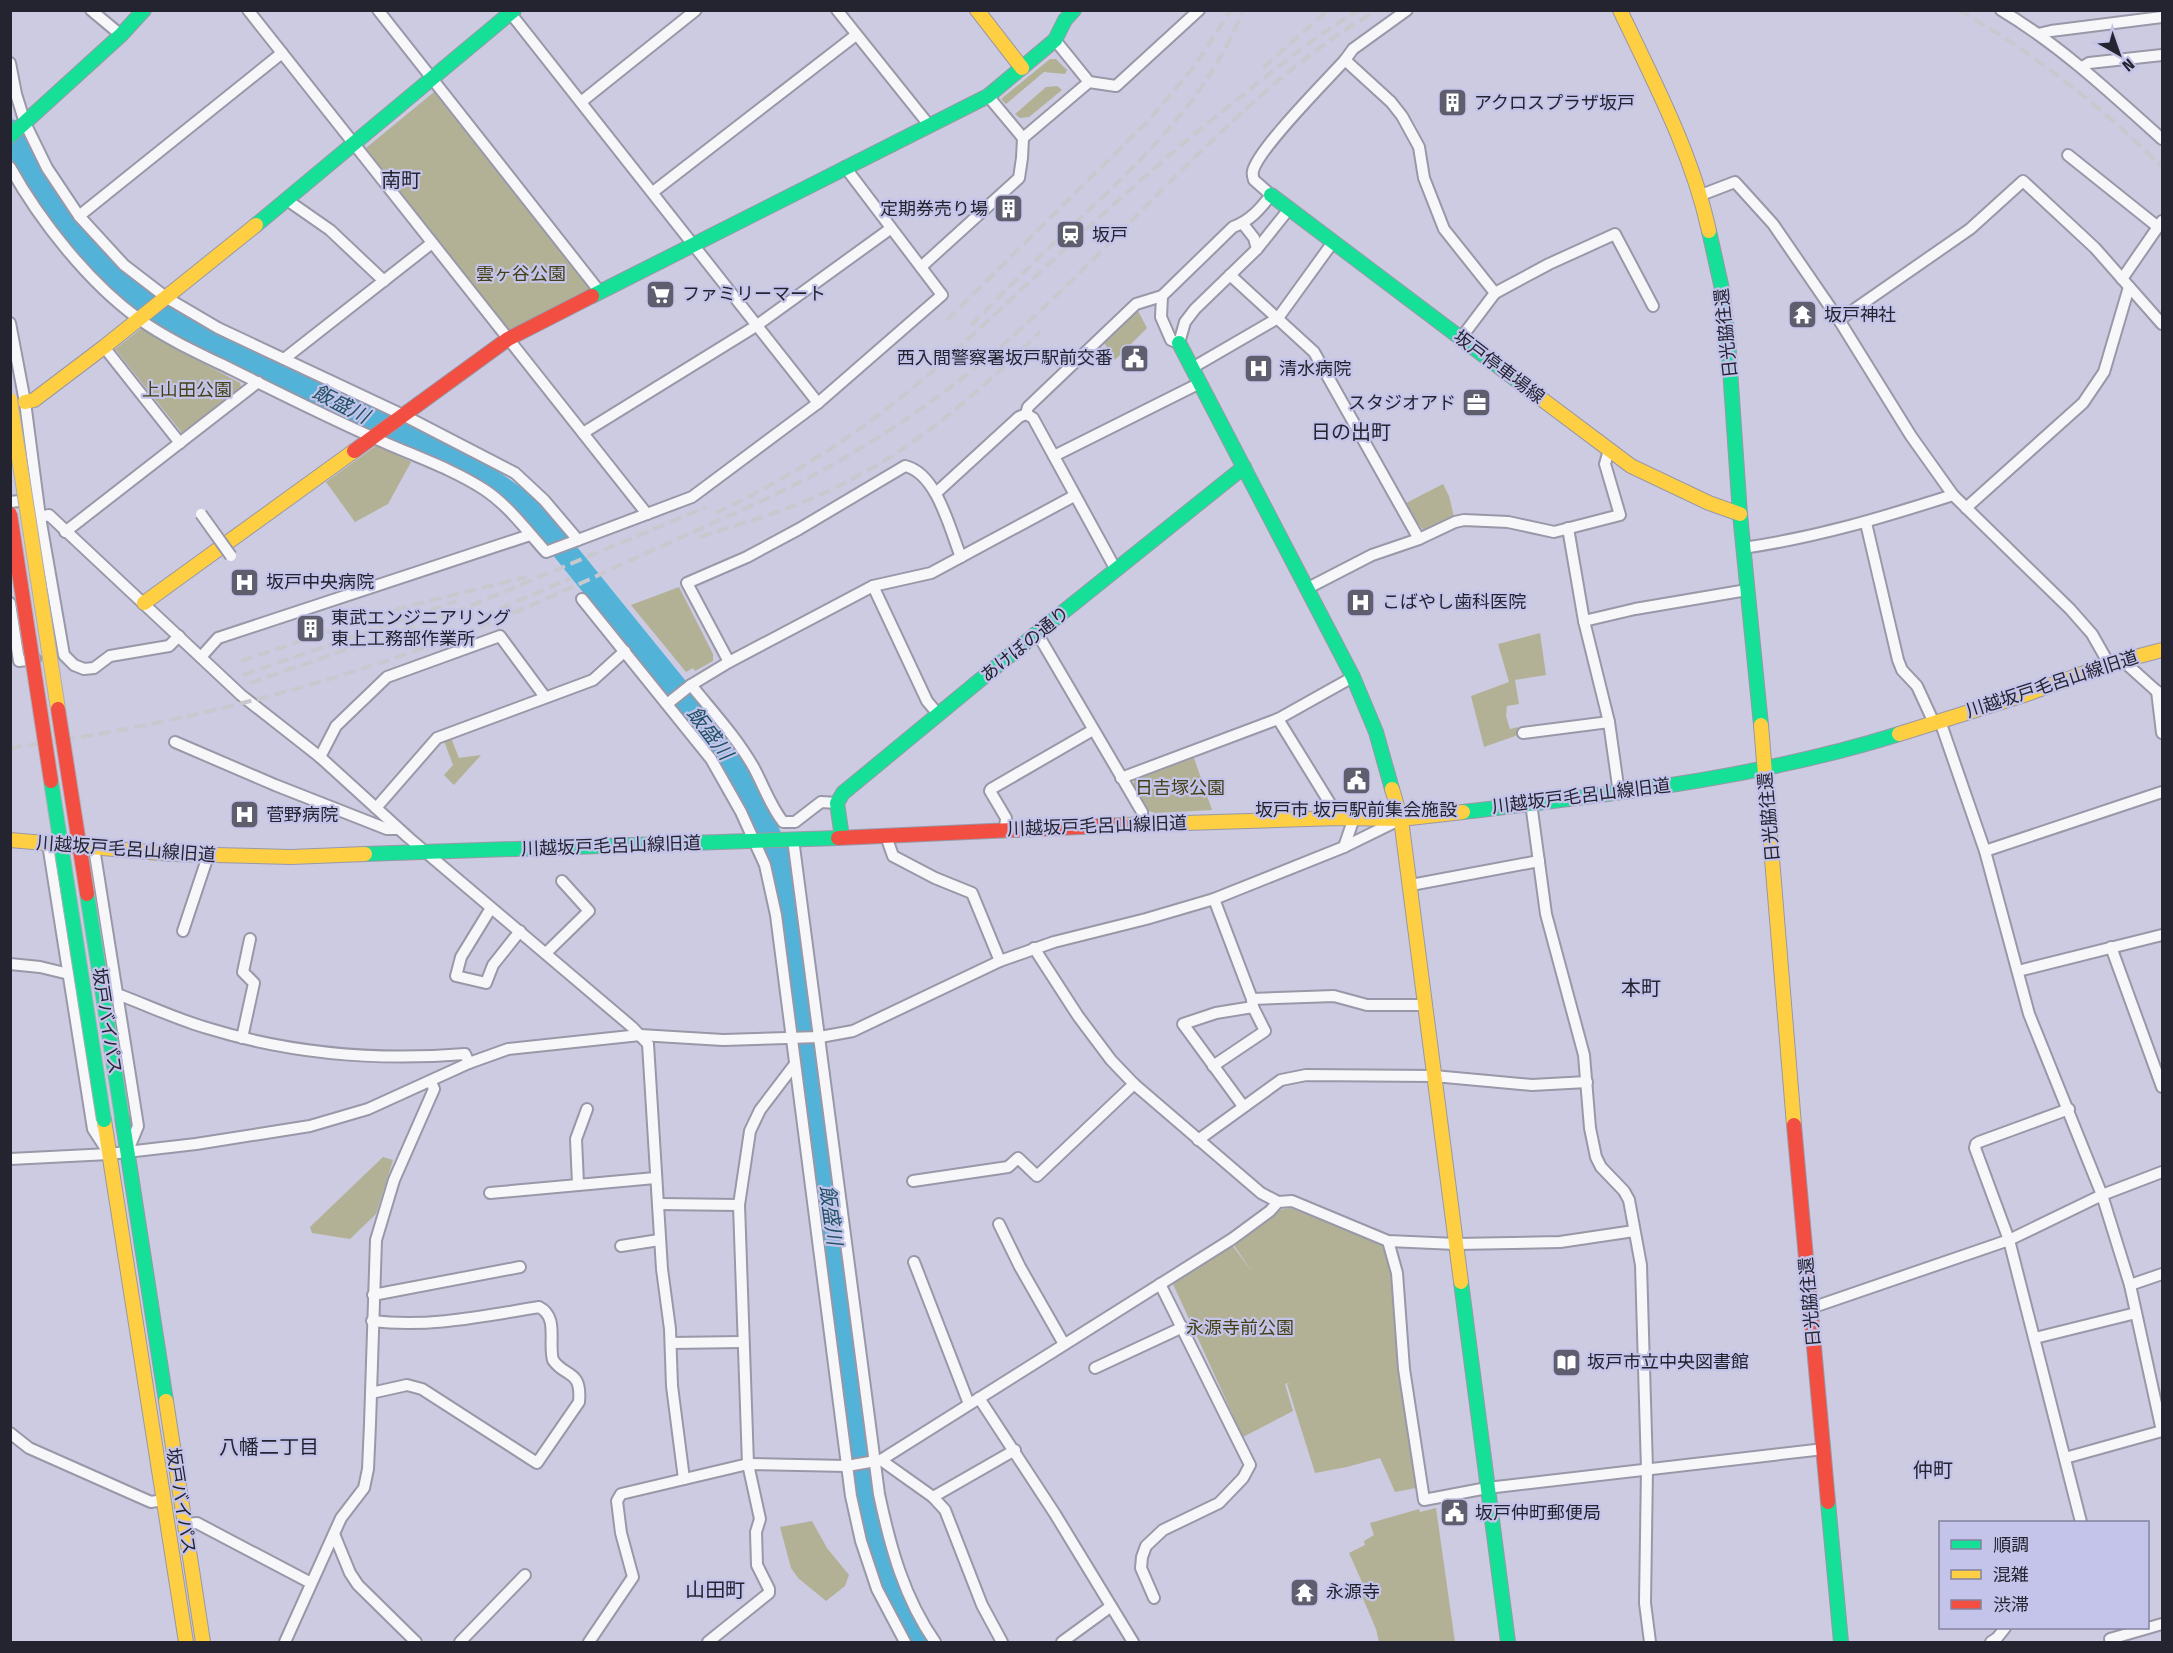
<svg xmlns="http://www.w3.org/2000/svg" width="2173" height="1653" font-family="'Fira Sans Condensed','Noto Sans JP',sans-serif">
<rect width="100%" height="100%" fill="#cccbe1"/>
<!-- green -->
<g fill="#b3b195">
<polygon points="1050,59 1056,59 1067,70 1065,74 1044,72 1006,104 1001,99"/>
<polygon points="1057,86 1062,90 1029,117 1020,118 1015,114 1046,87"/>
<polygon points="434,92 590,290 511,333 366,148"/>
<polygon points="1137,309 1147,328 1115,360 1103,341"/>
<polygon points="143,327 175,348 240,383 241,387 182,433 115,349"/>
<polygon points="377,445 411,462 388,504 355,522 326,482"/>
<polygon points="1443,484 1449,496 1454,517 1446,519 1424,531 1404,504"/>
<polygon points="679,587 713,654 713,661 695,671 693,668 686,672 631,605"/>
<polygon points="1540,633 1546,675 1515,680 1519,704 1507,706 1506,716 1510,729 1518,727 1518,735 1484,747 1471,696 1509,682 1498,644"/>
<polygon points="451,738 459,758 481,755 454,785 444,775 453,765 444,741"/>
<polygon points="1194,758 1212,810 1155,813 1149,811 1134,785 1134,780"/>
<polygon points="383,1157 393,1160 376,1214 350,1239 312,1233 310,1227"/>
<polygon points="1290,1208 1383,1244 1387,1252 1392,1279 1416,1488 1395,1492 1380,1458 1347,1467 1315,1473 1287,1384 1292,1382 1285,1384 1293,1411 1243,1437 1173,1284 1232,1245 1253,1273 1233,1244 1280,1210"/>
<polygon points="1436,1508 1455,1642 1379,1642 1376,1629 1361,1594 1366,1591 1349,1553 1365,1545 1364,1541 1374,1535 1370,1523 1419,1509 1420,1512"/>
<polygon points="812,1521 827,1548 849,1575 845,1586 826,1601 798,1578 791,1568 780,1527"/>
</g>
<g fill="none" stroke-linecap="round" stroke-linejoin="round">
<!-- river -->
<path stroke="#53b2d8" stroke-width="24" d="M10,131c40,76 85,136 155,185l284,142 42,23 30,21 31,33 167,206 23,35 35,77 11,58c17,125 35,249 52,374 16,120 21,249 81,357"/>
<defs>
<g id="street">
<polyline points="91,10 121,35"/>
<polyline points="248,10 647,514"/>
<polyline points="378,10 600,292"/>
<polyline points="508,10 818,403"/>
<polyline points="837,10 929,125"/>
<path d="M2001,10c60,36 110,83 161,129"/>
<polyline points="2038,34 2051,31 2162,17"/>
<polyline points="1345,60 1391,102 1402,116 1419,147 1424,178 1444,229 1495,293 1461,338"/>
<polyline points="10,63 16,94 25,123 47,168 79,216 124,265 167,298 218,328 403,415 515,473 544,500 578,540"/>
<polyline points="2082,67 2089,63 2162,55"/>
<polyline points="1089,82 1116,86 1199,10"/>
<polyline points="581,102 696,10"/>
<polyline points="1023,138 1089,82 1055,40"/>
<polyline points="2068,155 2158,227"/>
<path d="M10,167c30,54 79,116 129,152 28,20 61,35 92,50 46,23 92,46 139,67 38,18 80,31 115,54 24,16 42,41 61,62l146,-55 126,-94 124,-108 -97,-128"/>
<polyline points="653,192 856,35"/>
<polyline points="1701,195 1735,182 1773,224 1839,320 1911,436 1953,495 2070,609 2092,634 2109,664"/>
<polyline points="287,200 330,230 384,281"/>
<path d="M1289,209l-32,40 -62,60 -10,13 -6,21 -8,-3 -10,-23 1,-21 71,-69c17,-6 27,-18 38,-32l-17,-15c-1,-3 -2,-6 -1,-9 5,-22 74,-91 92,-111l8,-11 54,-39"/>
<polyline points="79,216 282,53"/>
<polyline points="1243,224 1254,238 1257,249"/>
<polyline points="921,267 1019,178 1022,158 1023,138 988,96"/>
<polyline points="1230,275 1314,352 1419,539"/>
<polyline points="2122,279 2162,221"/>
<polyline points="1495,293 1549,264 1615,234 1653,306"/>
<polyline points="1839,320 1970,229 2023,181 2095,248 2162,324"/>
<polyline points="10,323 25,402 40,517 64,655 74,665 84,669 94,668 110,656 169,646 179,636"/>
<polyline points="104,347 180,443"/>
<polyline points="284,359 432,243"/>
<polyline points="1192,368 1278,318 1333,242"/>
<polyline points="1026,414 1033,418 1116,570"/>
<polyline points="583,433 756,326 890,229"/>
<polyline points="1054,456 1200,383"/>
<polyline points="936,493 1019,417 1026,414 1028,407 1136,304 1162,296"/>
<polyline points="10,502 28,500"/>
<polyline points="1966,508 2083,403 2104,372 2129,287"/>
<polyline points="40,517 49,515 241,695 320,757 409,838 632,1027 648,1044 662,1269 670,1329 672,1386 684,1479"/>
<polyline points="1866,523 1898,660 1902,670 1917,686 1934,723"/>
<polyline points="1568,528 1584,621 1609,722 1619,793"/>
<polyline points="65,532 258,382"/>
<path d="M1743,548c75,-11 138,-30 210,-53"/>
<polyline points="873,586 927,701 938,714"/>
<polyline points="1308,588 1372,555 1419,539 1455,522 1464,520 1508,522 1554,532 1620,515 1605,464 1609,450"/>
<polyline points="582,599 711,759 741,812 765,865 776,915 851,1496 861,1541 877,1589 905,1642"/>
<polyline points="10,603 19,661 35,659"/>
<polyline points="1584,621 1635,609 1747,590"/>
<polyline points="1037,633 1142,812 1143,824"/>
<polyline points="201,657 218,638 530,535"/>
<polyline points="2122,660 2162,696"/>
<polyline points="729,662 873,586 931,573 1074,496"/>
<path d="M691,685c22,27 46,53 63,83 10,19 16,37 29,54h12l26,-20 16,1"/>
<polyline points="2157,691 2162,733"/>
<path d="M667,704l24,-19 38,-23 -42,-79 60,-26 52,-28 106,-63c32,7 45,64 56,91"/>
<polyline points="1278,719 1339,818"/>
<polyline points="1940,721 1985,851 2029,1014 2102,1195 2130,1285 2162,1431"/>
<polyline points="1523,733 1609,722"/>
<polyline points="175,742 275,785 387,829 398,829"/>
<polyline points="320,757 336,726 387,677 500,636 545,697"/>
<polyline points="1121,778 1278,719 1353,677"/>
<polyline points="1531,803 1546,914 1584,1055 1590,1128 1596,1157 1601,1167 1624,1191 1629,1200 1641,1265 1647,1469 1645,1603 1650,1642"/>
<polyline points="376,808 437,738 593,680 625,651"/>
<polyline points="1005,830 1006,818 990,791 991,789 1093,730"/>
<polyline points="886,836 893,856 935,878 972,893 1000,961"/>
<path d="M793,839l86,655c11,52 25,104 56,148"/>
<polyline points="48,844 93,1129 104,1146"/>
<polyline points="1344,847 1354,818"/>
<polyline points="94,848 138,1126 129,1148"/>
<polyline points="1985,851 2162,792"/>
<polyline points="1411,885 1539,861"/>
<polyline points="491,908 461,957 456,976 486,983 493,965 520,931"/>
<polyline points="183,931 208,856"/>
<polyline points="2111,947 2162,1087"/>
<polyline points="1034,948 1078,1016 1111,1060 1134,1084 1261,1193 1278,1202 1292,1201 1388,1241 1456,1244 1560,1242 1634,1231"/>
<polyline points="546,953 589,911 562,881"/>
<polyline points="10,964 40,967 69,974"/>
<polyline points="2018,971 2162,935"/>
<path d="M117,994c30,11 59,25 90,34 84,26 171,33 258,26l4,9"/>
<polyline points="1252,999 1334,996 1367,1005 1425,1005"/>
<polyline points="242,1038 254,983 243,972 250,939"/>
<polyline points="1213,1066 1265,1031 1253,1007 1252,999 1214,899"/>
<polyline points="1243,1106 1183,1024 1216,1013 1253,1007"/>
<polyline points="2069,1109 1979,1142 1976,1144 1975,1148 2009,1240 2081,1522"/>
<polyline points="1198,1140 1281,1080 1306,1075 1434,1076 1532,1085 1587,1082"/>
<polyline points="10,1159 109,1154 196,1144 310,1126 368,1109 469,1063 508,1049 640,1035 723,1040 820,1037 853,1031 1000,961 1054,942 1146,919 1214,899 1344,847 1397,821"/>
<polyline points="913,1181 1008,1167 1018,1158 1037,1176 1134,1084"/>
<polyline points="578,1184 576,1139 587,1109"/>
<polyline points="490,1193 655,1178"/>
<polyline points="658,1204 739,1205 748,1464 760,1519 756,1532 757,1565 769,1589 769,1593 708,1642"/>
<polyline points="739,1205 750,1131 760,1110 795,1064"/>
<polyline points="999,1224 1020,1267 1064,1344"/>
<polyline points="1388,1241 1397,1273 1404,1369 1424,1500 1487,1488 1824,1449"/>
<polyline points="621,1246 659,1240"/>
<polyline points="914,1262 969,1404"/>
<polyline points="2130,1285 2162,1274"/>
<polyline points="373,1295 520,1267"/>
<polyline points="1811,1308 2009,1240 2102,1195 2162,1172"/>
<polyline points="2035,1338 2136,1313"/>
<polyline points="671,1343 743,1342"/>
<polyline points="1095,1368 1183,1327"/>
<path d="M371,1393l36,-8 15,4 115,74 42,-61c3,-33 -14,-24 -26,-42 -5,-18 6,-43 -14,-53 -55,9 -110,21 -167,14"/>
<polyline points="979,1398 1055,1514 1133,1642"/>
<polyline points="10,1433 29,1448 135,1495 151,1502 163,1500"/>
<polyline points="2065,1458 2162,1431"/>
<polyline points="881,1460 933,1497 945,1510 982,1605 1002,1642"/>
<polyline points="933,1497 1015,1450"/>
<polyline points="185,1524 197,1523 311,1583"/>
<polyline points="334,1534 350,1573 358,1585 416,1642"/>
<polyline points="1154,1598 1141,1568 1142,1557 1146,1546 1163,1530 1219,1503 1243,1478 1250,1465 1160,1284"/>
<polyline points="2110,1639 2162,1624"/>
<polyline points="285,1642 341,1518 364,1488 368,1469 370,1424 376,1240 394,1180 434,1089 431,1082"/>
<polyline points="460,1642 525,1575"/>
<polyline points="589,1642 633,1577 621,1533 617,1501 621,1494 748,1464 847,1466 881,1460 1232,1239 1270,1211 1278,1202"/>
<polyline points="1062,1642 1110,1607"/>
<polyline points="1991,1642 1997,1638 2005,1628"/>
</g>
<g id="fast">
<polyline points="10,136 121,35 144,10"/>
<polyline points="1271,195 1519,382"/>
<polyline points="256,225 514,10"/>
<polyline points="1709,231 1722,289 1728,340 1740,514 1761,725"/>
<polyline points="592,296 988,96 1055,40 1065,20 1074,10"/>
<polyline points="1179,343 1353,677 1376,732 1392,789"/>
<path d="M1463,812c149,-18 292,-33 436,-78"/>
<polyline points="842,837 837,803 843,793 1037,633 1244,467"/>
<polyline points="365,854 838,838"/>
<polyline points="122,1117 166,1401"/>
<polyline points="1461,1282 1508,1642"/>
<polyline points="1828,1502 1841,1642"/>
</g>
<g id="slow">
<polyline points="977,10 1022,68"/>
<path d="M1620,10c34,72 72,143 89,221"/>
<polyline points="1519,382 1631,466 1709,503 1740,514"/>
<polyline points="25,402 34,400 104,347 256,225"/>
<polyline points="144,603 354,451"/>
<polyline points="1761,725 1794,1125"/>
<polyline points="1899,734 2027,694 2109,664 2162,650"/>
<polyline points="1392,789 1401,819 1461,1282"/>
<polyline points="1123,825 1339,818 1401,819 1463,812"/>
<polyline points="10,840 172,854 291,857 365,854"/>
<polyline points="104,1120 186,1642"/>
<polyline points="166,1401 203,1642"/>
</g>
<g id="jam">
<polyline points="354,451 508,339 592,296"/>
<polyline points="838,838 1123,825"/>
<polyline points="1794,1125 1828,1502"/>
</g>
</defs>
<!-- street casing -->
<use href="#street" stroke="#9898a8" stroke-width="14"/>
<!-- fast casing -->
<use href="#fast" stroke="#9898a8" stroke-width="16"/>
<!-- slow casing -->
<use href="#slow" stroke="#9898a8" stroke-width="16"/>
<!-- jam casing -->
<use href="#jam" stroke="#9898a8" stroke-width="16"/>
<!-- street -->
<use href="#street" stroke="#f7f7fa" stroke-width="10"/>
<!-- fast -->
<use href="#fast" stroke="#16e098" stroke-width="14"/>
<!-- slow -->
<use href="#slow" stroke="#ffcf43" stroke-width="14"/>
<!-- jam -->
<use href="#jam" stroke="#f24e42" stroke-width="14"/>
<!-- rail -->
<g stroke="#c9c8cf" stroke-width="4" stroke-dasharray="12 6" stroke-linecap="butt">
<path d="M1959,10c75,43 143,97 203,157"/>
<polyline points="1263,68 1328,10"/>
<polyline points="947,320 1150,119 1193,68 1231,10"/>
<path d="M971,325c29,-28 57,-58 87,-86 72,-68 148,-134 185,-229"/>
<path d="M716,513c52,-25 102,-54 149,-88 58,-42 109,-91 161,-140 69,-64 138,-128 212,-186 39,-32 78,-63 121,-89"/>
<path d="M700,537c36,-12 73,-22 108,-37 93,-39 161,-98 232,-168"/>
<polyline points="483,616 571,578"/>
<polyline points="241,661 393,610 526,577"/>
<polyline points="243,675 456,601"/>
<polyline points="250,683 463,609 706,507"/>
<path d="M10,748c153,-21 305,-58 448,-113 67,-25 132,-56 197,-86 58,-26 117,-51 173,-82 60,-33 117,-73 170,-118 68,-59 130,-126 194,-189 58,-56 115,-110 186,-150"/>
</g>
<defs>
<polyline id="street-bridge" points="201,514 231,556"/>
<g id="fast-bridge">
<polyline points="51,781 104,1120"/>
<polyline points="87,894 122,1117"/>
</g>
<polyline id="slow-bridge" points="10,400 58,709"/>
<g id="jam-bridge">
<polyline points="10,514 51,781"/>
<polyline points="58,709 87,894"/>
</g>
</defs>
<!-- street-bridge casing -->
<use href="#street-bridge" stroke="#9898a8" stroke-width="14" stroke-linecap="butt"/>
<!-- fast-bridge casing -->
<use href="#fast-bridge" stroke="#adadb8" stroke-width="16" stroke-linecap="butt"/>
<!-- slow-bridge casing -->
<use href="#slow-bridge" stroke="#adadb8" stroke-width="16" stroke-linecap="butt"/>
<!-- jam-bridge casing -->
<use href="#jam-bridge" stroke="#adadb8" stroke-width="16" stroke-linecap="butt"/>
<!-- street-bridge -->
<use href="#street-bridge" stroke="#f7f7fa" stroke-width="10"/>
<!-- fast-bridge -->
<use href="#fast-bridge" stroke="#16e098" stroke-width="14"/>
<!-- slow-bridge -->
<use href="#slow-bridge" stroke="#ffcf43" stroke-width="14"/>
<!-- jam-bridge -->
<use href="#jam-bridge" stroke="#f24e42" stroke-width="14"/>
</g>
<!-- icons -->
<defs>
<symbol id="building-square" viewBox="-11 -11 22 22"><rect x="-9" y="-9" width="18" height="18" rx="4" fill="#5f5e6f" stroke="#c4c3e9"/><path d="M-4-6H4V6H1V3H-1V6H-4ZM-2.5-4.3h1.7v1.8h-1.7ZM.8-4.3h1.7v1.8H.8ZM-2.5-1h1.7V.8h-1.7ZM.8-1h1.7V.8H.8Z" fill="#fff"/></symbol>
<symbol id="station-square" viewBox="-11 -11 22 22"><rect x="-9" y="-9" width="18" height="18" rx="4" fill="#5f5e6f" stroke="#c4c3e9"/><path d="M-3-6H3Q5-6 5-4V2Q5 4 3 4L4.5 6H3L1.5 4h-3L-3 6H-4.5L-3 4Q-5 4-5 2V-4Q-5-6-3-6ZM-3.5-4v3h7v-3ZM-3.5 1v1.5H-2V1ZM2 1v1.5H3.5V1Z" fill="#fff"/></symbol>
<symbol id="supermarket-square" viewBox="-11 -11 22 22"><rect x="-9" y="-9" width="18" height="18" rx="4" fill="#5f5e6f" stroke="#c4c3e9"/><path d="M-6-5.5h2.5l.6 2H6L4.5 2H-2.5L-4.4-4H-6ZM-1.5 3.2a1.3 1.3 0 1 0 .1 0ZM3 3.2a1.3 1.3 0 1 0 .1 0Z" fill="#fff"/></symbol>
<symbol id="temple-square" viewBox="-11 -11 22 22"><rect x="-9" y="-9" width="18" height="18" rx="4" fill="#5f5e6f" stroke="#c4c3e9"/><path d="M0-6L5-2H3V0L6.5 2.5H4V6H1.5V3h-3V6H-4V2.5H-6.5L-3 0V-2H-5Z" fill="#fff"/></symbol>
<symbol id="civic-square" viewBox="-11 -11 22 22"><rect x="-9" y="-9" width="18" height="18" rx="4" fill="#5f5e6f" stroke="#c4c3e9"/><path d="M-.6-6.5H3V-4.5H.6V-3L4-1V1h2V6H-6V1h2V-1L-.6-3ZM-1.2 2.5V6h2.4V2.5Z" fill="#fff"/></symbol>
<symbol id="hospital-square" viewBox="-11 -11 22 22"><rect x="-9" y="-9" width="18" height="18" rx="4" fill="#5f5e6f" stroke="#c4c3e9"/><path d="M-5-5h3v3.5h4V-5h3V5h-3V1.5h-4V5h-3Z" fill="#fff"/></symbol>
<symbol id="office-square" viewBox="-11 -11 22 22"><rect x="-9" y="-9" width="18" height="18" rx="4" fill="#5f5e6f" stroke="#c4c3e9"/><path d="M-6-3h4V-5.5h4V-3h4V5H-6ZM-1-4.5V-3h2v-1.5ZM-6 0V1H6V0Z" fill="#fff"/></symbol>
<symbol id="library-square" viewBox="-11 -11 22 22"><rect x="-9" y="-9" width="18" height="18" rx="4" fill="#5f5e6f" stroke="#c4c3e9"/><path d="M-6-4Q-3-5.5-.7-3.5V5Q-3 3-6 4ZM6-4Q3-5.5 .7-3.5V5Q3 3 6 4Z" fill="#fff"/></symbol>
</defs>
<g fill-rule="evenodd">
<use href="#building-square" x="1436" y="86" width="33" height="33"/>
<use href="#building-square" x="992" y="192" width="33" height="33"/>
<use href="#station-square" x="1054" y="218" width="33" height="33"/>
<use href="#supermarket-square" x="644" y="278" width="33" height="33"/>
<use href="#temple-square" x="1786" y="298" width="33" height="33"/>
<use href="#civic-square" x="1118" y="342" width="33" height="33"/>
<use href="#hospital-square" x="1242" y="352" width="33" height="33"/>
<use href="#office-square" x="1460" y="386" width="33" height="33"/>
<use href="#hospital-square" x="228" y="566" width="33" height="33"/>
<use href="#hospital-square" x="1344" y="586" width="33" height="33"/>
<use href="#building-square" x="294" y="612" width="33" height="33"/>
<use href="#civic-square" x="1340" y="764" width="33" height="33"/>
<use href="#hospital-square" x="228" y="798" width="33" height="33"/>
<use href="#library-square" x="1550" y="1346" width="33" height="33"/>
<use href="#civic-square" x="1438" y="1496" width="33" height="33"/>
<use href="#temple-square" x="1288" y="1576" width="33" height="33"/>
</g>
<g text-anchor="middle" dominant-baseline="central" stroke-width="4.5" stroke-linejoin="round" paint-order="stroke">
<!-- poi labels -->
<g font-size="18" fill="#242431" stroke="#c4c3e9" text-anchor="start">
<text x="1474" y="103">アクロスプラザ坂戸</text>
<text x="988" y="209" text-anchor="end">定期券売り場</text>
<text x="1092" y="235">坂戸</text>
<text x="682" y="294">ファミリーマート</text>
<text x="1824" y="315">坂戸神社</text>
<text x="1113" y="358" text-anchor="end">西入間警察署坂戸駅前交番</text>
<text x="1279" y="369">清水病院</text>
<text x="1456" y="403" text-anchor="end">スタジオアド</text>
<text x="266" y="582">坂戸中央病院</text>
<text x="1382" y="602">こばやし歯科医院</text>
<text x="331" y="618">東武エンジニアリング<tspan x="331" dy="21">東上工務部作業所</tspan></text>
<text x="1356" y="810" text-anchor="middle">坂戸市 坂戸駅前集会施設</text>
<text x="266" y="815">菅野病院</text>
<text x="1587" y="1362">坂戸市立中央図書館</text>
<text x="1475" y="1513">坂戸仲町郵便局</text>
<text x="1326" y="1592">永源寺</text>
</g>
<!-- park labels -->
<g font-size="18" fill="#444116" stroke="#c4c3e9">
<text x="521" y="274">雲ヶ谷公園</text>
<text x="187" y="390">上山田公園</text>
<text x="1180" y="788">日𠮷塚公園</text>
<text x="1240" y="1328">永源寺前公園</text>
</g>
<!-- street labels -->
<g font-size="18" fill="#242431" stroke="#c4c3e9">
<text transform="translate(1726 333) rotate(-96)">日光脇往還</text>
<text transform="translate(1499 367) rotate(37)">坂戸停車場線</text>
<text transform="translate(1025 644) rotate(-39)">あけぼの通り</text>
<text transform="translate(2052 684) rotate(-18)">川越坂戸毛呂山線旧道</text>
<text transform="translate(1581 796) rotate(-7)">川越坂戸毛呂山線旧道</text>
<text transform="translate(1769 817) rotate(-95)">日光脇往還</text>
<text transform="translate(1097 826) rotate(-2)">川越坂戸毛呂山線旧道</text>
<text transform="translate(611 846) rotate(-2)">川越坂戸毛呂山線旧道</text>
<text transform="translate(126 849) rotate(4)">川越坂戸毛呂山線旧道</text>
<text transform="translate(107 1021) rotate(81)">坂戸バイパス</text>
<text transform="translate(1810 1302) rotate(-95)">日光脇往還</text>
<text transform="translate(181 1501) rotate(81)">坂戸バイパス</text>
</g>
<!-- neighbourhood labels -->
<g font-size="20" fill="#242431" stroke="#c4c3e9">
<text x="401" y="180">南町</text>
<text x="1351" y="432">日の出町</text>
<text x="1641" y="988">本町</text>
<text x="269" y="1447">八幡二丁目</text>
<text x="1933" y="1470">仲町</text>
<text x="715" y="1590">山田町</text>
</g>
<!-- water labels -->
<g font-size="20" font-style="italic" fill="#205366" stroke="#c4c3e9">
<text transform="translate(341 404) rotate(27)">飯盛川</text>
<text transform="translate(710 733) rotate(53)">飯盛川</text>
<text transform="translate(831 1215) rotate(82)">飯盛川</text>
</g>
</g>
<!-- border -->
<rect width="2173" height="1653" fill="none" stroke="#242431" stroke-width="24"/>
<!-- legend -->
<rect x="1939" y="1521" width="210" height="108" fill="#c4c3e9" stroke="#84839f" stroke-width="1.5"/>
<rect x="1951" y="1540" width="30" height="9" fill="#16e098" stroke="#84839f" stroke-width="1.5"/>
<text x="1993" y="1551" font-size="18" fill="#242431">順調</text>
<rect x="1951" y="1570" width="30" height="9" fill="#ffcf43" stroke="#84839f" stroke-width="1.5"/>
<text x="1993" y="1581" font-size="18" fill="#242431">混雑</text>
<rect x="1951" y="1600" width="30" height="9" fill="#f24e42" stroke="#84839f" stroke-width="1.5"/>
<text x="1993" y="1611" font-size="18" fill="#242431">渋滞</text>
<!-- north arrow -->
<g transform="translate(2119 54) rotate(140)" stroke="#c4c3e9" stroke-width="4.5" paint-order="stroke">
<path d="M0-4.5L10 22L0 15L-10 22Z" fill="#242431"/>
<text y="-9" font-size="16" font-weight="bold" text-anchor="middle" fill="#242431">N</text>
</g>
</svg>
